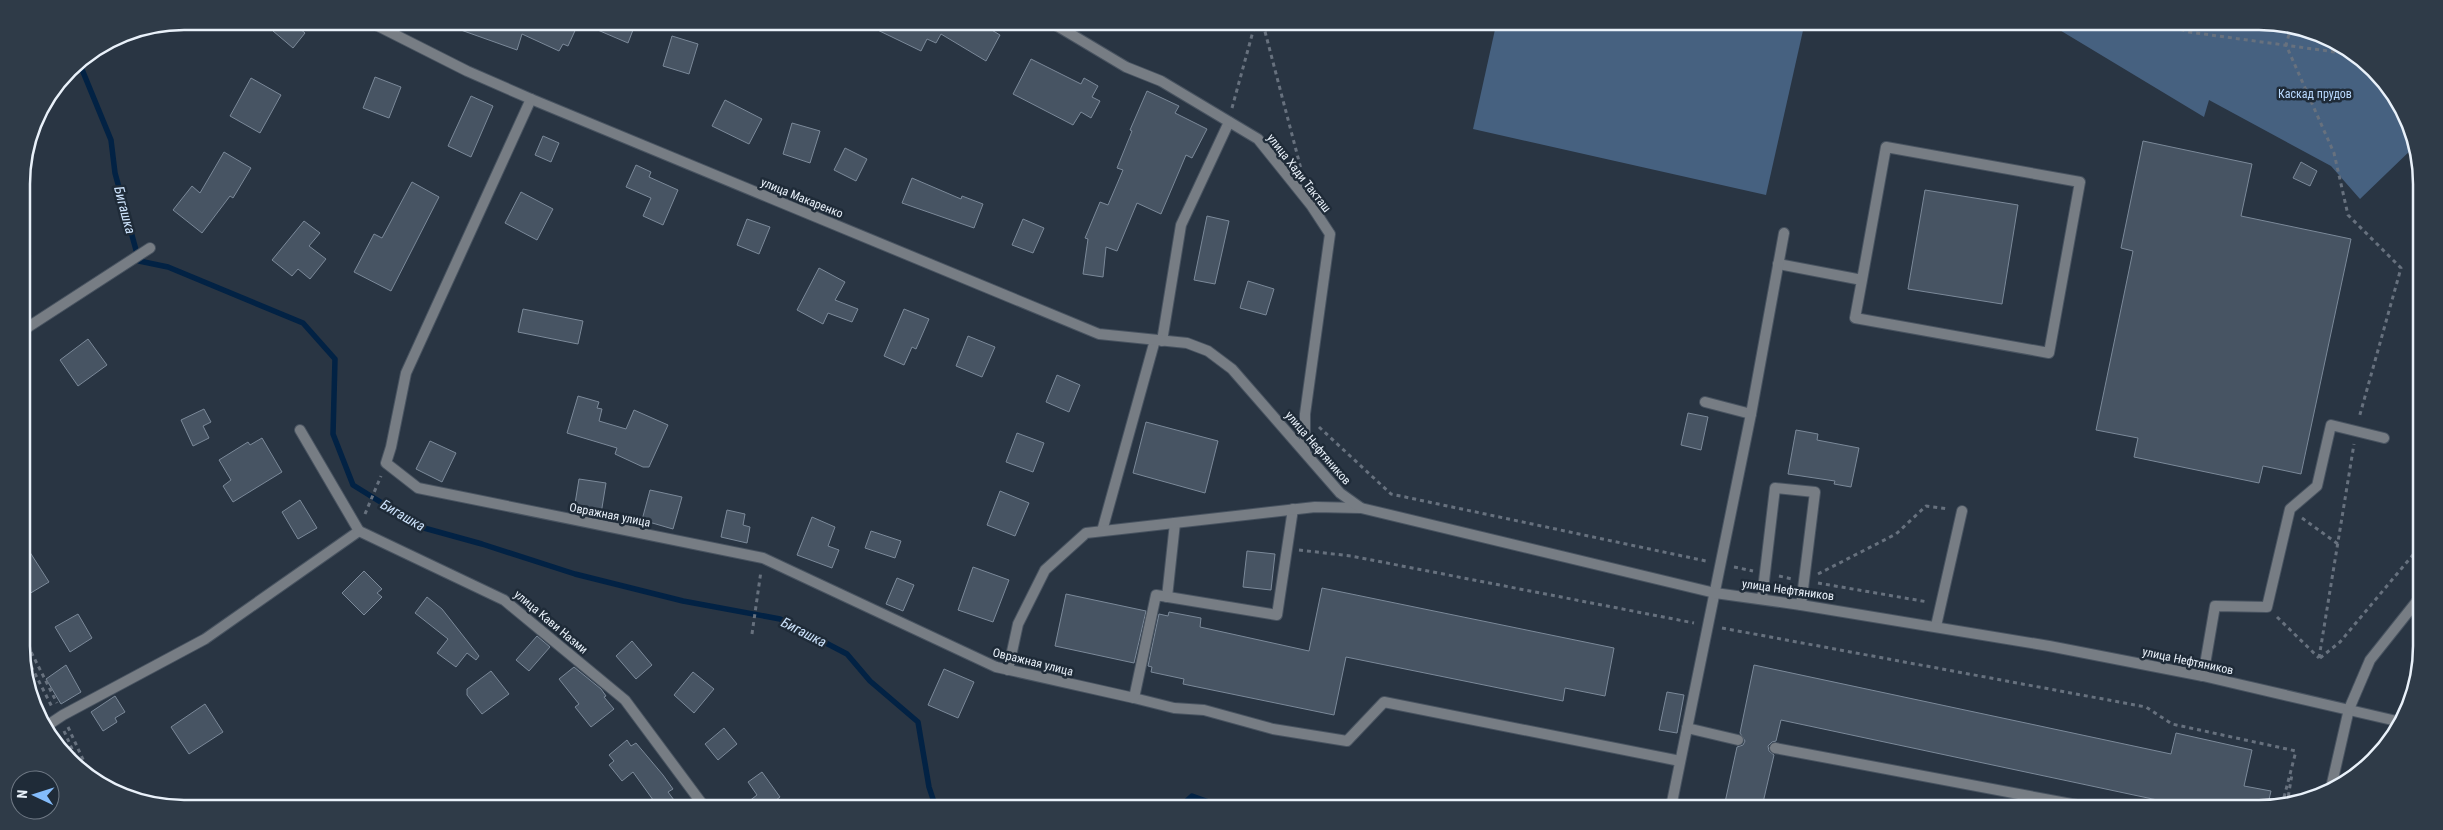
<svg xmlns="http://www.w3.org/2000/svg" width="2443" height="830" font-family="'Roboto Condensed',sans-serif">
<rect width="100%" height="100%" fill="#293543"/>
<!-- green -->
<g fill="#466180">
<polygon points="1496,25 1804,26 1766,195 1473,129"/>
<polygon points="2053,26 2301,27 2349,49 2381,76 2415,146 2360,199 2331,166 2209,100 2204,117"/>
</g>
<g fill="none" stroke-linecap="round" stroke-linejoin="round">
<!-- stream -->
<g stroke="#022244" stroke-width="5.5">
<polyline points="81,61 81,67 111,140 115,173 139,261 168,267 303,323 335,359 333,434 353,485 382,503 424,528 482,544 575,574 683,601 780,619 847,654 870,681 918,722 929,787 935,805"/>
<polyline points="1181,806 1192,796 1220,806"/>
</g>
</g>
<!-- building -->
<g fill="#475463" stroke="#7b8999">
<polygon points="280,22 292,22 305,33 293,48 273,31"/>
<polygon points="444,22 579,22 568,46 563,44 559,51 522,34 517,50 444,24"/>
<polygon points="579,22 636,22 628,43"/>
<polygon points="863,23 980,23 1000,35 986,61 941,34 936,43 927,39 921,51"/>
<polygon points="672,36 698,44 689,74 663,66"/>
<polygon points="1031,59 1081,84 1084,78 1098,86 1092,97 1100,101 1091,118 1081,112 1073,125 1013,94"/>
<polygon points="375,77 401,87 389,118 363,108"/>
<polygon points="251,78 281,95 260,133 230,116"/>
<polygon points="1147,91 1179,106 1175,113 1207,129 1192,158 1186,155 1161,214 1137,203 1117,251 1106,247 1103,277 1083,274 1088,239 1085,238 1100,202 1108,205 1123,170 1117,168 1132,131 1130,130"/>
<polygon points="471,96 493,106 471,157 448,146"/>
<polygon points="725,100 762,119 749,144 712,126"/>
<polygon points="792,123 820,131 810,163 783,154"/>
<polygon points="543,136 559,143 551,162 535,155"/>
<polygon points="2143,141 2252,164 2241,216 2351,239 2301,474 2263,466 2259,483 2134,457 2138,438 2096,430 2133,251 2121,248"/>
<polygon points="845,148 867,159 856,181 834,170"/>
<polygon points="224,152 251,168 233,198 230,196 202,233 173,210 192,186 200,193"/>
<polygon points="2301,162 2317,171 2310,186 2293,178"/>
<polygon points="636,165 651,172 649,177 678,190 663,225 643,216 651,198 626,187"/>
<polygon points="912,178 961,199 962,196 983,204 974,228 902,203"/>
<polygon points="412,182 439,197 391,291 354,272 374,234 382,238"/>
<polygon points="1925,190 2018,205 2002,304 1908,289"/>
<polygon points="521,192 553,209 537,240 505,223"/>
<polygon points="1207,216 1229,221 1215,284 1194,280"/>
<polygon points="747,219 770,227 759,254 737,245"/>
<polygon points="1023,219 1044,228 1033,253 1012,245"/>
<polygon points="304,221 320,233 309,246 326,259 310,279 298,269 292,276 272,260"/>
<polygon points="819,268 845,282 835,300 858,309 852,322 828,313 823,324 797,310"/>
<polygon points="1248,281 1274,289 1266,315 1240,308"/>
<polygon points="523,309 583,321 578,344 518,332"/>
<polygon points="904,309 929,319 916,349 912,347 904,365 884,356"/>
<polygon points="968,336 995,347 982,377 956,366"/>
<polygon points="88,339 107,365 78,386 60,360"/>
<polygon points="1057,375 1080,385 1069,412 1046,402"/>
<polygon points="578,396 599,402 597,408 602,409 599,421 626,429 634,410 668,425 649,467 643,467 615,454 617,448 567,433"/>
<polygon points="204,409 211,422 203,426 209,438 193,446 181,420"/>
<polygon points="1688,413 1708,417 1701,450 1681,445"/>
<polygon points="1146,422 1218,441 1205,493 1133,473"/>
<polygon points="1796,430 1818,434 1817,440 1859,448 1851,487 1834,484 1835,481 1788,474"/>
<polygon points="1017,433 1044,443 1033,472 1006,462"/>
<polygon points="262,438 282,472 233,502 223,486 231,480 219,460 248,442 250,445"/>
<polygon points="430,441 456,453 442,482 416,469"/>
<polygon points="579,479 606,483 601,514 574,510"/>
<polygon points="650,490 682,497 673,529 642,520"/>
<polygon points="1000,491 1029,503 1015,536 987,525"/>
<polygon points="300,500 317,528 298,539 282,512"/>
<polygon points="727,510 745,514 743,525 750,527 747,543 721,537"/>
<polygon points="812,517 835,527 828,546 839,550 832,568 797,555"/>
<polygon points="871,531 901,541 895,558 865,548"/>
<polygon points="24,543 49,582 24,597"/>
<polygon points="1247,551 1275,554 1271,590 1243,587"/>
<polygon points="973,567 1009,580 993,622 958,610"/>
<polygon points="364,571 382,589 377,593 382,597 364,615 342,593"/>
<polygon points="897,578 914,585 903,611 886,604"/>
<polygon points="1322,588 1614,648 1605,696 1565,688 1563,701 1346,657 1334,715 1183,684 1184,679 1151,672 1152,667 1148,666 1159,614 1168,616 1169,612 1201,618 1200,627 1309,651"/>
<polygon points="1066,594 1146,611 1134,663 1055,646"/>
<polygon points="427,597 442,609 479,656 476,660 467,653 456,667 437,653 448,639 415,613"/>
<polygon points="78,614 92,638 70,652 55,627"/>
<polygon points="537,636 550,647 529,671 516,660"/>
<polygon points="632,641 652,665 636,679 616,656"/>
<polygon points="66,665 81,692 61,704 46,679"/>
<polygon points="1754,665 2171,754 2176,733 2252,750 2244,786 2271,791 2267,808 2195,808 1781,720 1776,741 1772,742 1768,746 1769,751 1774,755 1762,807 1724,807 1737,747 1743,745 1745,741 1740,733"/>
<polygon points="574,667 601,689 606,696 604,697 614,709 591,727 575,707 579,704 559,679"/>
<polygon points="944,669 974,682 958,718 928,705"/>
<polygon points="491,671 509,694 482,714 467,695 467,689"/>
<polygon points="693,672 714,689 694,713 674,695"/>
<polygon points="1667,692 1684,695 1677,733 1659,730"/>
<polygon points="115,696 125,712 115,718 117,722 103,731 91,712"/>
<polygon points="205,704 223,732 189,754 171,727"/>
<polygon points="724,728 737,744 718,760 705,744"/>
<polygon points="627,740 631,746 636,743 663,775 673,789 668,792 677,804 656,804 633,772 622,781 609,765 614,761 609,755"/>
<polygon points="762,772 780,797 770,805 744,805 757,795 748,782"/>
</g>
<g fill="none" stroke-linecap="round" stroke-linejoin="round">
<defs>
<g id="service">
<polyline points="1778,264 1862,280 1855,318 2049,353 2080,182 1886,147 1862,280"/>
<polyline points="22,331 150,248"/>
<polyline points="1162,341 1181,225 1229,122"/>
<polyline points="1705,402 1751,414"/>
<polyline points="1102,531 1155,340"/>
<polyline points="1167,597 1175,523"/>
<polyline points="1762,598 1775,488 1815,492 1801,605"/>
<polyline points="1936,626 1962,511"/>
<polyline points="2203,676 2215,606 2267,607 2290,509 2317,486 2331,425 2384,438"/>
<polyline points="1134,698 1174,708 1204,710 1273,729 1347,741 1384,702 1680,761"/>
<polyline points="48,725 63,715 205,639 359,531"/>
<polyline points="1687,728 1738,740"/>
<polyline points="1775,748 2093,808"/>
<polyline points="1671,807 1751,414 1784,233"/>
</g>
<g id="minor">
<polyline points="1054,24 1126,67 1161,81 1258,139 1311,205 1330,234 1305,414 1305,452"/>
<polyline points="531,99 406,373 391,447 386,463 418,488 763,558 996,667 1134,698 1156,595 1277,615 1293,509"/>
<polyline points="300,430 359,531 504,600 625,700 703,805"/>
<polyline points="1008,670 1018,624 1045,570 1086,533 1315,507 1361,508"/>
</g>
<g id="tertiary">
<polyline points="370,22 467,71 531,99 1099,334 1187,343 1208,351 1232,369 1340,493 1361,508 1715,593 1801,605 2049,646 2203,676 2401,722"/>
<polyline points="2330,792 2349,709 2370,660 2417,601"/>
</g>
</defs>
<!-- service casing -->
<use href="#service" stroke="#485360" stroke-width="12"/>
<!-- minor casing -->
<use href="#minor" stroke="#485360" stroke-width="12"/>
<!-- tertiary casing -->
<use href="#tertiary" stroke="#485360" stroke-width="12"/>
<!-- path -->
<g stroke="#67717e" stroke-width="3" stroke-dasharray="4 4" stroke-linecap="butt">
<polyline points="1263,24 1301,169"/>
<polyline points="2173,27 2189,32 2357,55"/>
<polyline points="2291,27 2286,45 2334,153 2348,215 2401,268 2359,418"/>
<polyline points="1232,108 1255,24"/>
<polyline points="1319,427 1391,494 1706,561"/>
<polyline points="365,514 381,476"/>
<polyline points="2302,518 2338,544"/>
<polyline points="1299,550 1351,556 1694,623"/>
<polyline points="1734,567 1753,571"/>
<polyline points="1818,574 1896,534 1926,506 1949,509"/>
<polyline points="1779,576 1792,579"/>
<polyline points="1818,583 1928,602"/>
<polyline points="2277,617 2319,658"/>
<polyline points="1722,628 2146,707 2172,724 2296,751"/>
<polyline points="752,634 761,571"/>
<polyline points="24,638 57,703"/>
<polyline points="24,652 52,707"/>
<polyline points="2319,658 2354,444"/>
<polyline points="2320,658 2340,642 2417,550"/>
<polyline points="68,727 93,781"/>
<polyline points="64,731 82,771"/>
<polyline points="2287,804 2292,774"/>
<polyline points="2282,805 2296,751"/>
</g>
<!-- service -->
<use href="#service" stroke="#777d84" stroke-width="10"/>
<!-- minor -->
<use href="#minor" stroke="#777d84" stroke-width="10"/>
<!-- tertiary -->
<use href="#tertiary" stroke="#777d84" stroke-width="10"/>
</g>
<g text-anchor="middle" dominant-baseline="central" stroke-width="5" stroke-linejoin="round" paint-order="stroke">
<!-- park labels -->
<g font-size="12" fill="#b9d9fe" stroke="#1f2b38">
<text x="2315" y="94">Каскад прудов</text>
</g>
<!-- street labels -->
<g font-size="12" fill="#e9f1fa" stroke="#1f2b38">
<text transform="translate(1299 173) rotate(52)">улица Хади Такташ</text>
<text transform="translate(802 198) rotate(22)">улица Макаренко</text>
<text transform="translate(1318 448) rotate(49)">улица Нефтяников</text>
<text transform="translate(610 515) rotate(11)">Овражная улица</text>
<text transform="translate(1788 590) rotate(8)">улица Нефтяников</text>
<text transform="translate(551 622) rotate(40)">улица Кави Назми</text>
<text transform="translate(2188 661) rotate(12)">улица Нефтяников</text>
<text transform="translate(1033 662) rotate(14)">Овражная улица</text>
</g>
<!-- water labels -->
<g font-size="14" font-style="italic" fill="#cee4fd" stroke="#1f2b38">
<text transform="translate(125 210) rotate(75)">Бигашка</text>
<text transform="translate(403 515) rotate(30)">Бигашка</text>
<text transform="translate(804 632) rotate(27)">Бигашка</text>
</g>
</g>
<!-- crop -->
<path d="M0 0H2443V830H0ZM184 30H2259A154 154 0 0 1 2413 184V646A154 154 0 0 1 2259 800H184A154 154 0 0 1 30 646V184A154 154 0 0 1 184 30Z" fill="#2f3b48" fill-rule="evenodd"/>
<path fill="none" stroke="#e9f1fa" stroke-width="2.5" d="M184 30H2259A154 154 0 0 1 2413 184V646A154 154 0 0 1 2259 800H184A154 154 0 0 1 30 646V184A154 154 0 0 1 184 30Z"/>
<!-- north arrow -->
<g transform="translate(35 795) rotate(274)"><circle r="24" fill="#1f2b38" stroke="#707a86"/>
<path d="M0-4L9 19L0 12L-9 19Z" fill="#84bcfb"/>
<text y="-8" font-size="14" font-weight="bold" text-anchor="middle" fill="#e9f1fa">N</text>
</g>
</svg>
